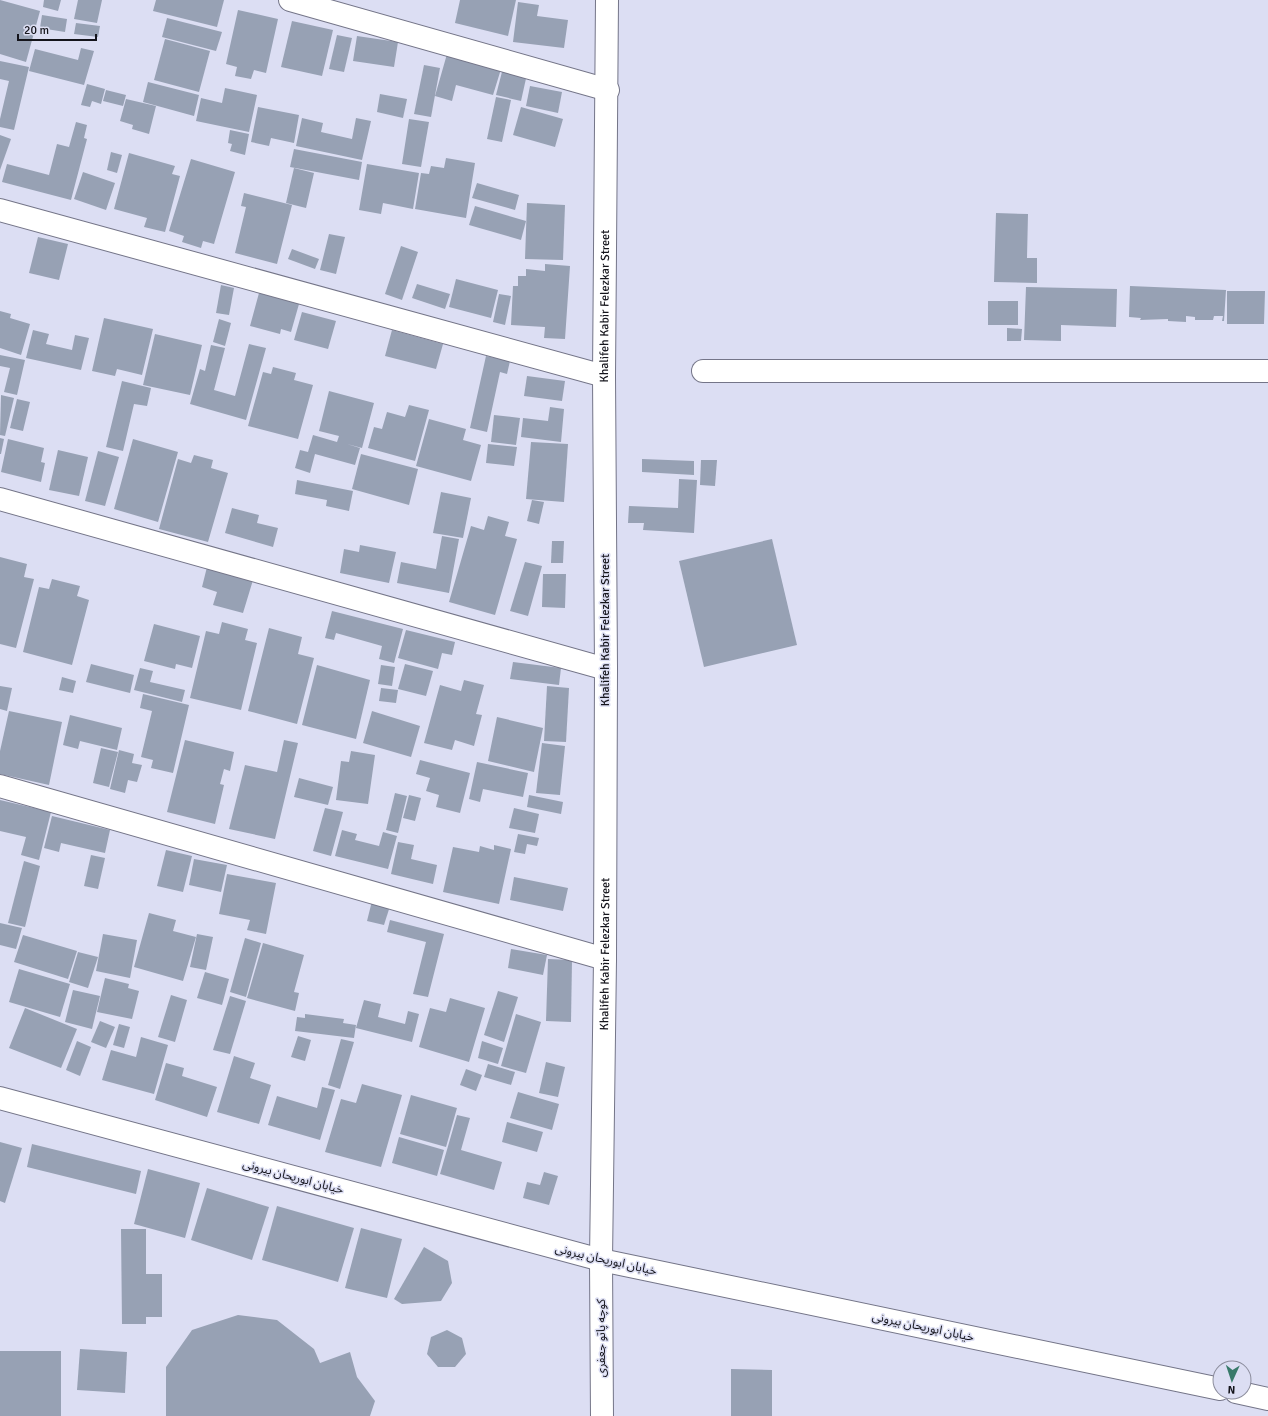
<svg xmlns="http://www.w3.org/2000/svg" width="1268" height="1416" font-family="Signika,'Noto Sans Arabic',sans-serif">
<rect width="100%" height="100%" fill="#dcdef3"/>
<!-- building -->
<g fill="#97a1b4">
<polygon points="0,0 40,11 26,62 0,54"/>
<polygon points="44,0 61,0 58,11 43,7"/>
<polygon points="78,0 102,0 97,23 74,19"/>
<polygon points="156,0 224,0 217,27 153,11"/>
<polygon points="460,0 516,0 508,36 455,23"/>
<polygon points="518,2 539,5 537,16 568,20 564,48 513,42"/>
<polygon points="238,10 278,19 266,73 254,70 251,79 235,76 237,67 226,64"/>
<polygon points="42,15 67,19 65,32 40,28"/>
<polygon points="167,18 222,32 216,51 162,37"/>
<polygon points="292,21 333,30 322,76 281,67"/>
<polygon points="76,23 100,26 98,37 74,34"/>
<polygon points="337,35 352,38 344,72 329,69"/>
<polygon points="357,36 398,42 394,67 353,61"/>
<polygon points="165,39 210,51 199,92 154,80"/>
<polygon points="81,48 94,51 84,85 29,71 35,49 78,60"/>
<polygon points="447,54 501,69 493,95 456,85 452,101 435,96"/>
<polygon points="0,61 29,67 14,130 0,127 0,119 9,81 0,79"/>
<polygon points="424,65 440,68 431,117 414,114"/>
<polygon points="503,68 527,74 521,101 496,95"/>
<polygon points="148,82 199,95 194,116 143,102"/>
<polygon points="87,84 105,89 101,104 92,101 90,107 81,105"/>
<polygon points="530,86 562,92 558,113 526,106"/>
<polygon points="225,88 257,95 249,132 196,121 201,98 222,103"/>
<polygon points="106,90 126,95 123,106 103,101"/>
<polygon points="380,94 407,99 403,118 377,112"/>
<polygon points="496,97 511,100 502,142 487,139"/>
<polygon points="126,99 156,106 149,134 132,129 133,125 120,121"/>
<polygon points="258,107 299,115 294,143 271,138 269,146 251,142"/>
<polygon points="521,107 563,119 555,147 513,135"/>
<polygon points="302,118 323,123 321,132 352,139 356,118 371,121 362,160 296,146"/>
<polygon points="409,119 429,122 421,167 402,164"/>
<polygon points="76,122 87,125 84,138 87,139 71,200 2,182 7,164 49,175 57,144 69,147"/>
<polygon points="230,130 249,134 245,155 230,151 232,144 228,143"/>
<polygon points="0,135 11,139 0,170"/>
<polygon points="294,149 362,162 359,180 290,167"/>
<polygon points="111,152 122,155 117,173 107,170"/>
<polygon points="129,153 175,166 172,174 180,176 165,232 144,227 147,218 114,209"/>
<polygon points="446,158 475,163 466,218 415,209 421,173 429,174 431,166 444,168"/>
<polygon points="191,159 235,172 214,244 203,241 201,248 182,242 184,236 169,231"/>
<polygon points="367,164 419,173 413,209 383,203 381,214 359,210"/>
<polygon points="294,168 314,173 306,208 286,203"/>
<polygon points="83,172 115,183 106,210 74,199"/>
<polygon points="477,183 519,195 515,210 472,198"/>
<polygon points="244,193 292,205 277,264 235,253 246,207 241,206"/>
<polygon points="527,203 565,205 563,260 525,259"/>
<polygon points="475,206 526,221 521,240 469,225"/>
<polygon points="996,213 1028,214 1027,258 1037,258 1037,283 994,282"/>
<polygon points="329,234 345,237 336,274 320,270"/>
<polygon points="38,237 68,244 59,280 29,273"/>
<polygon points="401,246 418,252 402,300 385,294"/>
<polygon points="292,249 319,259 315,269 288,259"/>
<polygon points="545,264 570,266 565,339 544,338 545,327 511,325 513,286 518,286 518,276 526,276 526,269 545,271"/>
<polygon points="456,279 498,290 491,318 449,307"/>
<polygon points="417,284 450,294 445,309 412,298"/>
<polygon points="221,285 234,288 229,315 216,313"/>
<polygon points="1130,286 1226,290 1224,321 1222,321 1223,316 1214,316 1213,320 1195,320 1195,317 1186,316 1186,322 1168,321 1168,319 1140,320 1141,318 1129,317"/>
<polygon points="1026,287 1117,289 1116,327 1061,325 1061,341 1024,340"/>
<polygon points="1227,291 1265,291 1264,324 1227,324"/>
<polygon points="259,293 299,304 291,332 281,329 280,334 250,326"/>
<polygon points="499,294 511,296 505,325 493,322"/>
<rect x="988" y="301" width="30" height="24"/>
<polygon points="0,311 11,314 10,318 30,324 21,355 0,348"/>
<polygon points="302,312 336,321 328,349 294,340"/>
<polygon points="104,318 153,329 142,375 117,369 115,376 92,371"/>
<polygon points="219,319 231,323 225,346 213,342"/>
<polygon points="1007,328 1022,329 1021,341 1007,341"/>
<polygon points="33,330 49,334 46,344 72,350 75,335 89,338 81,370 26,358"/>
<polygon points="392,330 443,344 436,369 385,356"/>
<polygon points="155,334 202,345 190,395 143,385"/>
<polygon points="249,344 266,348 246,420 190,404 200,369 205,371 211,345 225,348 214,390 235,396"/>
<polygon points="0,355 25,360 17,395 4,392 10,368 0,366"/>
<polygon points="486,356 510,361 507,374 500,372 487,432 470,428"/>
<polygon points="273,367 296,373 294,380 313,385 298,439 248,426 263,372 271,374"/>
<polygon points="527,376 565,381 562,401 524,396"/>
<polygon points="122,381 151,388 147,406 134,404 123,451 106,447"/>
<polygon points="329,391 374,403 362,448 347,444 360,448 355,465 315,454 310,473 295,468 300,450 308,452 313,435 337,442 339,436 319,431"/>
<polygon points="1,395 14,398 5,436 0,435"/>
<polygon points="17,399 30,402 23,431 10,428"/>
<polygon points="409,405 429,410 415,461 368,448 374,427 382,429 387,412 405,417"/>
<polygon points="550,407 564,409 561,442 521,437 523,418 548,421"/>
<polygon points="494,415 520,418 516,445 491,442"/>
<polygon points="429,419 466,429 463,440 481,445 471,481 416,466"/>
<polygon points="0,438 4,439 1,454 0,454"/>
<polygon points="8,439 44,448 41,462 45,463 41,482 1,472"/>
<polygon points="133,439 178,452 158,522 114,509"/>
<polygon points="531,442 568,444 564,502 526,499"/>
<polygon points="488,444 517,447 514,466 486,463"/>
<polygon points="58,450 88,457 79,496 49,490"/>
<polygon points="98,451 119,457 105,506 85,501"/>
<polygon points="361,454 418,469 409,505 352,489"/>
<polygon points="194,455 213,460 211,468 228,473 208,542 159,529 178,459 191,463"/>
<polygon points="642,459 694,461 694,475 642,472"/>
<polygon points="701,460 717,460 715,486 700,485"/>
<polygon points="679,479 697,480 694,533 643,530 644,523 628,523 629,506 678,508"/>
<polygon points="297,480 353,491 349,511 326,506 327,500 295,494"/>
<polygon points="441,492 471,498 463,538 433,533"/>
<polygon points="532,500 544,502 539,524 527,521"/>
<polygon points="232,508 259,515 257,523 278,528 273,547 225,533"/>
<polygon points="488,516 509,522 505,536 517,539 495,615 449,602 471,526 484,530"/>
<polygon points="442,536 459,539 449,593 397,583 401,562 436,569"/>
<polygon points="772,539 797,645 704,667 679,561"/>
<polygon points="552,541 564,541 563,563 551,563"/>
<polygon points="360,545 396,552 389,583 340,573 344,549 359,552"/>
<polygon points="0,557 27,564 24,577 34,579 16,648 0,644"/>
<polygon points="525,562 542,566 528,616 510,611"/>
<polygon points="207,567 253,580 243,613 213,605 217,592 202,587"/>
<polygon points="543,574 566,574 565,608 542,607"/>
<polygon points="52,579 80,586 77,596 89,600 72,665 23,652 39,587 49,589"/>
<polygon points="332,611 403,629 394,663 379,659 382,646 336,633 334,640 325,638"/>
<polygon points="222,622 248,629 245,640 257,643 241,710 190,698 206,631 219,634"/>
<polygon points="154,624 200,636 192,668 176,664 175,669 144,661"/>
<polygon points="269,628 302,637 298,654 314,658 297,724 248,711"/>
<polygon points="406,630 455,642 452,655 442,653 438,669 398,658"/>
<polygon points="513,662 561,668 559,685 510,679"/>
<polygon points="91,664 134,675 130,693 86,682"/>
<polygon points="405,664 433,671 426,696 398,689"/>
<polygon points="317,665 370,680 356,739 302,725"/>
<polygon points="381,665 395,667 392,686 378,684"/>
<polygon points="140,668 153,671 150,682 185,690 182,702 134,690"/>
<polygon points="62,677 76,681 73,693 59,690"/>
<polygon points="464,680 484,685 476,714 482,715 474,746 455,740 452,750 424,743 440,685 461,691"/>
<polygon points="0,686 12,688 7,711 0,709"/>
<polygon points="547,686 569,688 566,742 544,741"/>
<polygon points="381,688 398,690 396,703 379,701"/>
<polygon points="143,694 189,705 173,773 151,768 153,760 141,757 152,711 140,708"/>
<polygon points="9,711 62,722 49,785 0,774 0,751"/>
<polygon points="372,711 420,726 411,757 363,743"/>
<polygon points="70,715 122,728 117,750 80,741 78,749 63,745"/>
<polygon points="497,717 543,728 534,772 488,761"/>
<polygon points="185,740 234,752 230,771 224,769 220,784 224,785 215,824 167,812"/>
<polygon points="284,740 298,743 275,839 229,829 245,765 277,772"/>
<polygon points="542,743 565,746 560,795 536,793"/>
<polygon points="101,748 118,752 109,787 93,783"/>
<polygon points="119,750 134,754 132,763 142,765 137,782 128,780 125,793 110,789"/>
<polygon points="351,751 375,755 368,804 336,800 341,761 349,762"/>
<polygon points="420,760 470,773 460,813 436,807 439,795 426,791 430,778 416,774"/>
<polygon points="477,762 528,773 523,797 483,789 480,802 469,799"/>
<polygon points="299,778 333,787 328,805 294,797"/>
<polygon points="395,793 407,796 398,833 386,830"/>
<polygon points="409,795 421,798 415,821 403,818"/>
<polygon points="529,795 563,802 561,814 527,807"/>
<polygon points="0,800 51,812 39,860 21,855 26,837 0,831"/>
<polygon points="325,808 343,812 331,856 313,851"/>
<polygon points="514,808 539,814 535,833 509,828"/>
<polygon points="52,816 110,830 105,853 61,843 59,852 44,848"/>
<polygon points="342,830 357,834 355,840 379,846 383,832 397,836 388,869 335,856"/>
<polygon points="518,834 539,838 537,846 527,844 525,854 514,852"/>
<polygon points="398,842 414,845 411,859 437,865 433,884 391,874"/>
<polygon points="494,845 511,849 499,904 443,892 453,847 479,852 480,846 494,850"/>
<polygon points="166,850 192,856 183,892 157,886"/>
<polygon points="91,855 105,858 98,889 84,886"/>
<polygon points="194,859 227,865 221,892 189,885"/>
<polygon points="24,861 40,866 25,927 8,923"/>
<polygon points="227,874 276,883 266,934 247,930 250,920 219,914"/>
<polygon points="514,877 568,888 563,911 510,900"/>
<polygon points="372,901 390,906 384,925 367,921"/>
<polygon points="149,913 176,920 173,931 196,937 183,981 134,967"/>
<polygon points="390,920 444,934 428,997 413,994 426,942 387,932"/>
<polygon points="0,923 22,928 16,949 0,945"/>
<polygon points="103,934 137,940 130,978 96,971"/>
<polygon points="197,934 213,937 206,970 190,967"/>
<polygon points="23,935 77,951 68,979 14,962"/>
<polygon points="245,938 261,943 246,997 230,992"/>
<polygon points="263,943 304,955 294,992 299,993 295,1011 247,998"/>
<polygon points="511,949 547,955 543,975 508,968"/>
<polygon points="78,952 98,957 88,988 69,982"/>
<polygon points="548,959 572,960 571,1022 546,1021"/>
<polygon points="19,969 70,984 60,1017 9,1002"/>
<polygon points="205,972 229,979 222,1005 197,998"/>
<polygon points="105,978 129,984 128,988 139,991 132,1019 97,1012"/>
<polygon points="73,990 100,996 92,1029 65,1022"/>
<polygon points="498,991 518,997 504,1042 484,1035"/>
<polygon points="171,995 187,1000 175,1042 158,1037"/>
<polygon points="230,996 246,1001 230,1054 213,1050"/>
<polygon points="450,998 485,1008 469,1062 419,1047 430,1008 446,1012"/>
<polygon points="364,1000 381,1004 378,1017 405,1024 408,1011 419,1014 412,1042 356,1028"/>
<polygon points="25,1008 77,1029 61,1068 9,1048"/>
<polygon points="305,1014 344,1019 343,1023 356,1025 354,1038 295,1031 297,1017 305,1018"/>
<polygon points="516,1014 541,1022 526,1073 501,1066"/>
<polygon points="100,1021 115,1027 106,1048 91,1042"/>
<polygon points="119,1024 130,1027 124,1048 113,1045"/>
<polygon points="298,1036 311,1040 305,1061 291,1057"/>
<polygon points="141,1037 168,1045 154,1094 102,1080 111,1050 136,1057"/>
<polygon points="341,1039 354,1042 340,1089 328,1085"/>
<polygon points="77,1041 91,1047 80,1076 66,1070"/>
<polygon points="482,1041 503,1048 498,1064 478,1058"/>
<polygon points="234,1056 255,1063 250,1078 271,1085 259,1124 217,1112"/>
<polygon points="546,1062 565,1067 558,1097 539,1093"/>
<polygon points="166,1063 184,1068 182,1076 217,1087 207,1117 155,1100"/>
<polygon points="488,1064 515,1072 511,1085 484,1077"/>
<polygon points="466,1069 482,1075 476,1091 460,1085"/>
<polygon points="362,1084 402,1095 381,1167 325,1152 341,1099 356,1103"/>
<polygon points="322,1087 335,1090 320,1140 268,1125 277,1096 317,1108"/>
<polygon points="518,1092 559,1104 552,1130 510,1118"/>
<polygon points="411,1095 457,1108 446,1147 400,1134"/>
<polygon points="457,1115 470,1118 461,1150 502,1162 494,1190 440,1174"/>
<polygon points="507,1122 543,1132 537,1152 502,1142"/>
<polygon points="399,1137 444,1150 437,1176 392,1163"/>
<polygon points="0,1142 22,1148 5,1203 0,1201"/>
<polygon points="32,1144 141,1171 136,1194 27,1167"/>
<polygon points="148,1169 200,1183 185,1238 134,1224"/>
<polygon points="544,1172 558,1176 549,1205 523,1198 527,1182 540,1185"/>
<polygon points="207,1188 269,1207 252,1260 191,1240"/>
<polygon points="277,1206 354,1228 338,1282 262,1260"/>
<polygon points="361,1228 402,1239 387,1298 345,1288"/>
<polygon points="121,1229 146,1229 146,1274 162,1274 162,1317 146,1317 146,1324 122,1324"/>
<polygon points="424,1247 448,1261 452,1283 441,1301 402,1304 394,1299"/>
<polygon points="238,1315 277,1320 314,1349 320,1363 350,1352 357,1377 375,1401 370,1416 166,1416 166,1367 192,1330"/>
<polygon points="447,1330 462,1338 466,1354 455,1367 438,1367 427,1354 431,1337"/>
<polygon points="80,1349 127,1352 125,1393 77,1390"/>
<rect x="0" y="1351" width="61" height="65"/>
<polygon points="731,1369 772,1370 772,1416 731,1416"/>
</g>
<g fill="none" stroke-linecap="round" stroke-linejoin="round">
<defs>
<g id="street">
<polyline points="290,0 608,90"/>
<polyline points="0,210 604,376"/>
<polyline points="703,371 1268,371"/>
<polyline points="0,499 606,669"/>
<polyline points="0,786 605,959"/>
<path id="s1" d="M602,1416l-1,-156 4,-301 1,-290 -2,-293 3,-376"/>
</g>
<g id="secondary">
<polyline points="0,1098 601,1260 1220,1389"/>
<polyline points="1236,1392 1268,1399"/>
</g>
</defs>
<!-- street casing -->
<use href="#street" stroke="#747588" stroke-width="24"/>
<!-- secondary casing -->
<use href="#secondary" stroke="#747588" stroke-width="24"/>
<!-- street -->
<use href="#street" stroke="#fff" stroke-width="22"/>
<!-- secondary -->
<use href="#secondary" stroke="#fff" stroke-width="22"/>
</g>
<g text-anchor="middle" dominant-baseline="central" stroke-width="3" stroke-linejoin="round" paint-order="stroke">
<!-- street labels -->
<g font-size="12" fill="#14141b" stroke="#dcdef3">
<text stroke="none"><textPath href="#s1" startOffset="1110">Khalifeh Kabir Felezkar Street</textPath></text>
<text transform="translate(605 630) rotate(-90)">Khalifeh Kabir Felezkar Street</text>
<text stroke="none"><textPath href="#s1" startOffset="462">Khalifeh Kabir Felezkar Street</textPath></text>
<text transform="translate(293 1177) rotate(15)">خیابان ابوریحان بیرونی</text>
<text transform="translate(606 1260) rotate(13)">خیابان ابوریحان بیرونی</text>
<text transform="translate(923 1327) rotate(12)">خیابان ابوریحان بیرونی</text>
<text transform="translate(601 1338) rotate(-90)">کوچه پاتو جعفری</text>
</g>
</g>
<!-- north arrow -->
<g transform="translate(1232 1380) rotate(183)"><circle r="19" fill="#dcdef3" stroke="#8c8d9d"/>
<path d="M0-3L7 15L0 10L-7 15Z" fill="#387a6a"/>
<text y="-6" font-size="11" font-weight="bold" text-anchor="middle" fill="#14141b">N</text>
</g>
<!-- scale -->
<path d="M18 34v6h78v-6" fill="none" stroke="#14141b" stroke-width="2"/>
<text x="24" y="34" font-size="12" fill="#14141b" stroke="#dcdef3" stroke-width="3" paint-order="stroke">20 m</text>
</svg>
